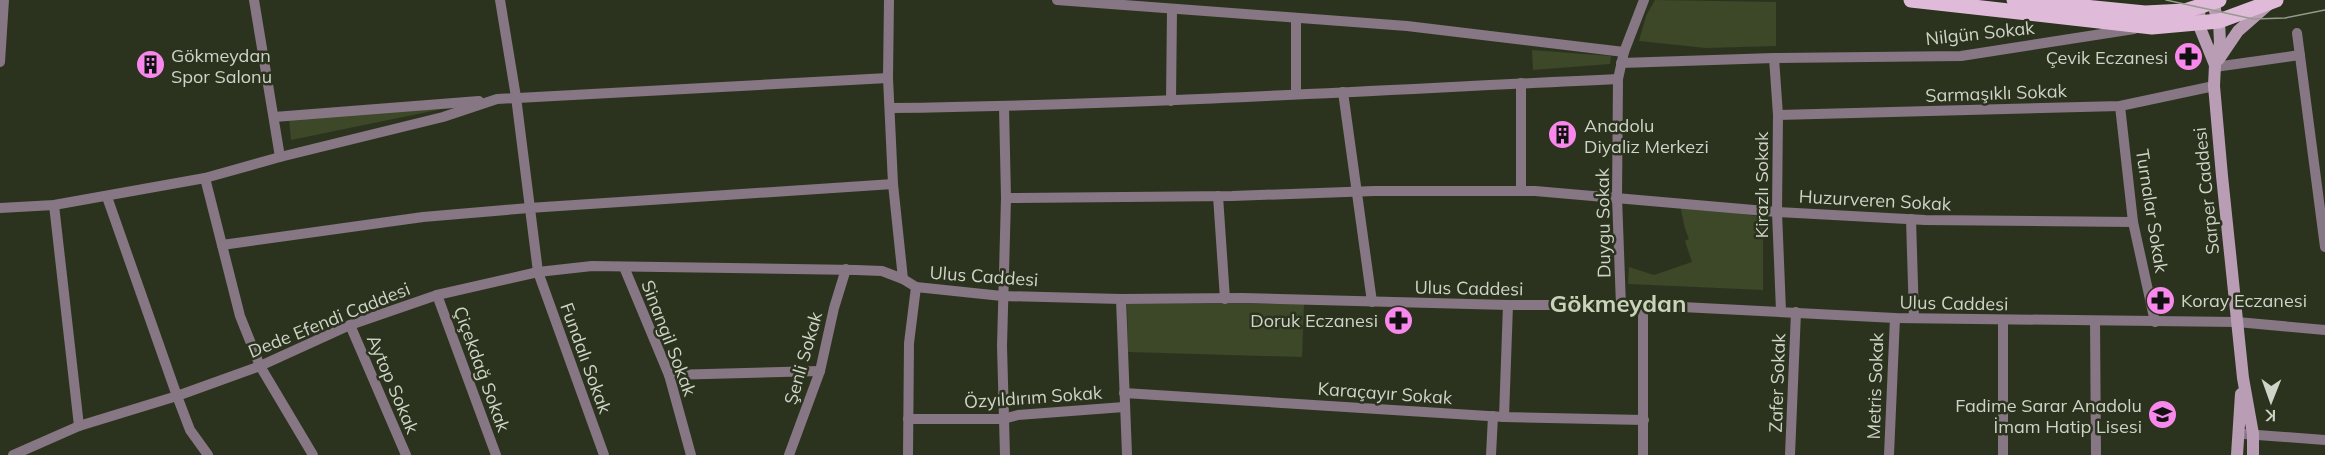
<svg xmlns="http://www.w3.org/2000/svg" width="2325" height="455" font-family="Mulish,sans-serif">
<rect width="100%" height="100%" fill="#2b331e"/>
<!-- green -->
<g fill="#3c4828">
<polygon points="1655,0 1776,2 1776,46 1706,48 1639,41 1646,16"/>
<polygon points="1532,50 1611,56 1610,64 1533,70"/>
<polygon points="442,109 291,140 289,118"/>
<polygon points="1680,205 1763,217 1763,290 1628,284 1629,267 1654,275 1692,262 1685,241 1689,239 1685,229"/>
<polygon points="1127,304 1304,304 1302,357 1128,352"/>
</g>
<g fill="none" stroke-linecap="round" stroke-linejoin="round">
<!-- street -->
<g stroke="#877684" stroke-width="10">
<polyline points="254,0 280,157"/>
<polyline points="500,0 516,97 538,272 604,455"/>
<polyline points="889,0 888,78 893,184 903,279"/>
<polyline points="1057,0 1407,26 1624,52"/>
<polyline points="1296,19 1296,93"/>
<polyline points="2297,33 2325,247"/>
<polyline points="1774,58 1778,115 1777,212 1781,311"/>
<polyline points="0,62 4,0"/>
<polyline points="1621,63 1774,58 1961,56 2134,29"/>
<polyline points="2215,67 2300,55"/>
<polyline points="1521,83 1521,191"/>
<polyline points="1343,92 1372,302"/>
<polyline points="1171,101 1172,9"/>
<polyline points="2120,106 2133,222 2155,322"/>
<polyline points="1004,107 1006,198 1002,346 1005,455"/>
<path d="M891,108c242,-3 485,-18 727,-29"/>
<polyline points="1778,115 2120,106 2214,86"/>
<polyline points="274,117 479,101"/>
<polyline points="205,178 240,316 260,366 313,455"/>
<polyline points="1218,196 1225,299"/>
<polyline points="107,197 177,396 190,430 208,455"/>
<polyline points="1006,198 1232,196 1374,191 1535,191 1777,212 1925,220 2133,222"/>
<polyline points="54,205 79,426"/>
<polyline points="0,208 54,205 205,178 280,157 443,117 497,99 888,78"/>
<polyline points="1911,219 1914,318"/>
<polyline points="222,245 423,217 529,208 893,184"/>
<polyline points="624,267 669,375 691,455"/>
<polyline points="437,295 496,455"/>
<polyline points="1121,299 1127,455"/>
<polyline points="1643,305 1643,455"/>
<polyline points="1621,306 1617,197 1618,79 1624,52 1644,0"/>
<polyline points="2003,320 2003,455"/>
<polyline points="2095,321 2096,455"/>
<polyline points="350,325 406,455"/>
<polyline points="669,375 820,371"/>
<polyline points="1124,393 1504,417 1644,420"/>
<polyline points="1504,417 1508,305"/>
<polyline points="908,419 1003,419 1018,415 1124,407"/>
<polyline points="2244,434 2325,440"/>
<polyline points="13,455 79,426 177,396 260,366 350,325 437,295 538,272 592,266 856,270 882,271 903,279 916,287 1002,296 1121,299 1243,298 1508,305 1643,305 1895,318 2237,322 2325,330"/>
<polyline points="789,455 820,371 834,308 846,269"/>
<polyline points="908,455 909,343 916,287"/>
<polyline points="1491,455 1493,416"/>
<polyline points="1790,455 1796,312"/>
<polyline points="1889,455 1895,318"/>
</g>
<!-- secondary -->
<g stroke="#b99db4" stroke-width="12">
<polyline points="2215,1 2215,11 2219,21 2220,43 2215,65 2214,86 2222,176 2243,378 2253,434 2253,455"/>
<polyline points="2200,8 2198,23 2215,65"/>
<polyline points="2219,59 2238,31 2270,3"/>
<polyline points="2237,455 2241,394"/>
</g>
<!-- primary -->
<g stroke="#dfbbd9" stroke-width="15">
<polyline points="1911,0 2152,27 2219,21 2276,0"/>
<polyline points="2014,0 2145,13 2185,11 2219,0"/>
</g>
<!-- tram -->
<polyline stroke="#959b8c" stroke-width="1.5" points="2166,0 2253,19 2285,18 2325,10"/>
</g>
<!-- icons -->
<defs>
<symbol id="pharmacy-disc" viewBox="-11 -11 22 22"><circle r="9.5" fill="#f888eb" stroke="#2b331e"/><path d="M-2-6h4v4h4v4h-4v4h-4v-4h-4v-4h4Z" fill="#111"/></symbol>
<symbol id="building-disc" viewBox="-11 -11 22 22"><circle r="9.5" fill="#f888eb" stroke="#2b331e"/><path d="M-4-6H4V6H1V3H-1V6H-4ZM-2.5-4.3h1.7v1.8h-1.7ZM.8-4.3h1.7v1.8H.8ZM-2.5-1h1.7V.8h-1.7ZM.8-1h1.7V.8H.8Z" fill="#111"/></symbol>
<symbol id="school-disc" viewBox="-11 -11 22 22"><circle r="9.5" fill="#f888eb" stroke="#2b331e"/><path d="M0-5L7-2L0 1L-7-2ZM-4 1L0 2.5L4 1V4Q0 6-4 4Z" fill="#111"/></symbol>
</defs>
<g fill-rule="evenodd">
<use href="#pharmacy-disc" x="2172" y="40" width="33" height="33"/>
<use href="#building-disc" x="134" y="48" width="33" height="33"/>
<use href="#building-disc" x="1546" y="118" width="33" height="33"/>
<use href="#pharmacy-disc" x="2144" y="284" width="33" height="33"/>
<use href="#pharmacy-disc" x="1382" y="304" width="33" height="33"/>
<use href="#school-disc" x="2146" y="398" width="33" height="33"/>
</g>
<g text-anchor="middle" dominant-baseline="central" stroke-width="5" stroke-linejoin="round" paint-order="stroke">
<!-- street labels -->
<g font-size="18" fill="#ced4c7" stroke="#2b331e">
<text transform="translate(1980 33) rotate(-6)">Nilgün Sokak</text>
<text transform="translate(1996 93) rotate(-2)">Sarmaşıklı Sokak</text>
<text transform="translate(1761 185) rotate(-90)">Kirazlı Sokak</text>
<text transform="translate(2206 191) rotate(-96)">Sarper Caddesi</text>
<text transform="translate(1875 200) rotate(3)">Huzurveren Sokak</text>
<text transform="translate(2152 211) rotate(81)">Turnalar Sokak</text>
<text transform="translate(1603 223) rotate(-91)">Duygu Sokak</text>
<text transform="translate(984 276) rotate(4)">Ulus Caddesi</text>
<text transform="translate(1469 288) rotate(1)">Ulus Caddesi</text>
<text transform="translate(1954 303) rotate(1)">Ulus Caddesi</text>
<text transform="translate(329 320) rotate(-22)">Dede Efendi Caddesi</text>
<text transform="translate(669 338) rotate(69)">Sinangil Sokak</text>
<text transform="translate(586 358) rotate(70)">Fundalı Sokak</text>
<text transform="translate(803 358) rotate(-74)">Şenli Sokak</text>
<text transform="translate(482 369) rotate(70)">Çiçekdağ Sokak</text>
<text transform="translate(1777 383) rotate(-88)">Zafer Sokak</text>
<text transform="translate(393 384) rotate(67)">Aytop Sokak</text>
<text transform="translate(1875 386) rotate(-88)">Metris Sokak</text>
<text transform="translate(1385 393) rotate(4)">Karaçayır Sokak</text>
<text transform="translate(1033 397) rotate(-4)">Özyıldırım Sokak</text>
</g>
<!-- poi labels -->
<g font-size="18" fill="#ced4c7" stroke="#2b331e" text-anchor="start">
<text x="171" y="55">Gökmeydan<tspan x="171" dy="21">Spor Salonu</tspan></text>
<text x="2168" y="57" text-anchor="end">Çevik Eczanesi</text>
<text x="1584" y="125">Anadolu<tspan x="1584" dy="21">Diyaliz Merkezi</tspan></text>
<text x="2181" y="300">Koray Eczanesi</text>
<text x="1378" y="320" text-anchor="end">Doruk Eczanesi</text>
<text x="2142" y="405" text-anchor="end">Fadime Sarar Anadolu<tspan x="2142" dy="21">İmam Hatip Lisesi</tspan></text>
</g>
<!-- district labels -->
<g font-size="24" font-weight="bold" fill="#c8d3b9" stroke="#2b331e">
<text x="1618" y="303">Gökmeydan</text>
</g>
</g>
<!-- north arrow -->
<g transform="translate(2271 401) rotate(181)" stroke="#2b331e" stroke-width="4.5" paint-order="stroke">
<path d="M0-4.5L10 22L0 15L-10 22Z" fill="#ced4c7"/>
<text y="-9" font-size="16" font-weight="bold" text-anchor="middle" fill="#ced4c7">K</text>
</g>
</svg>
